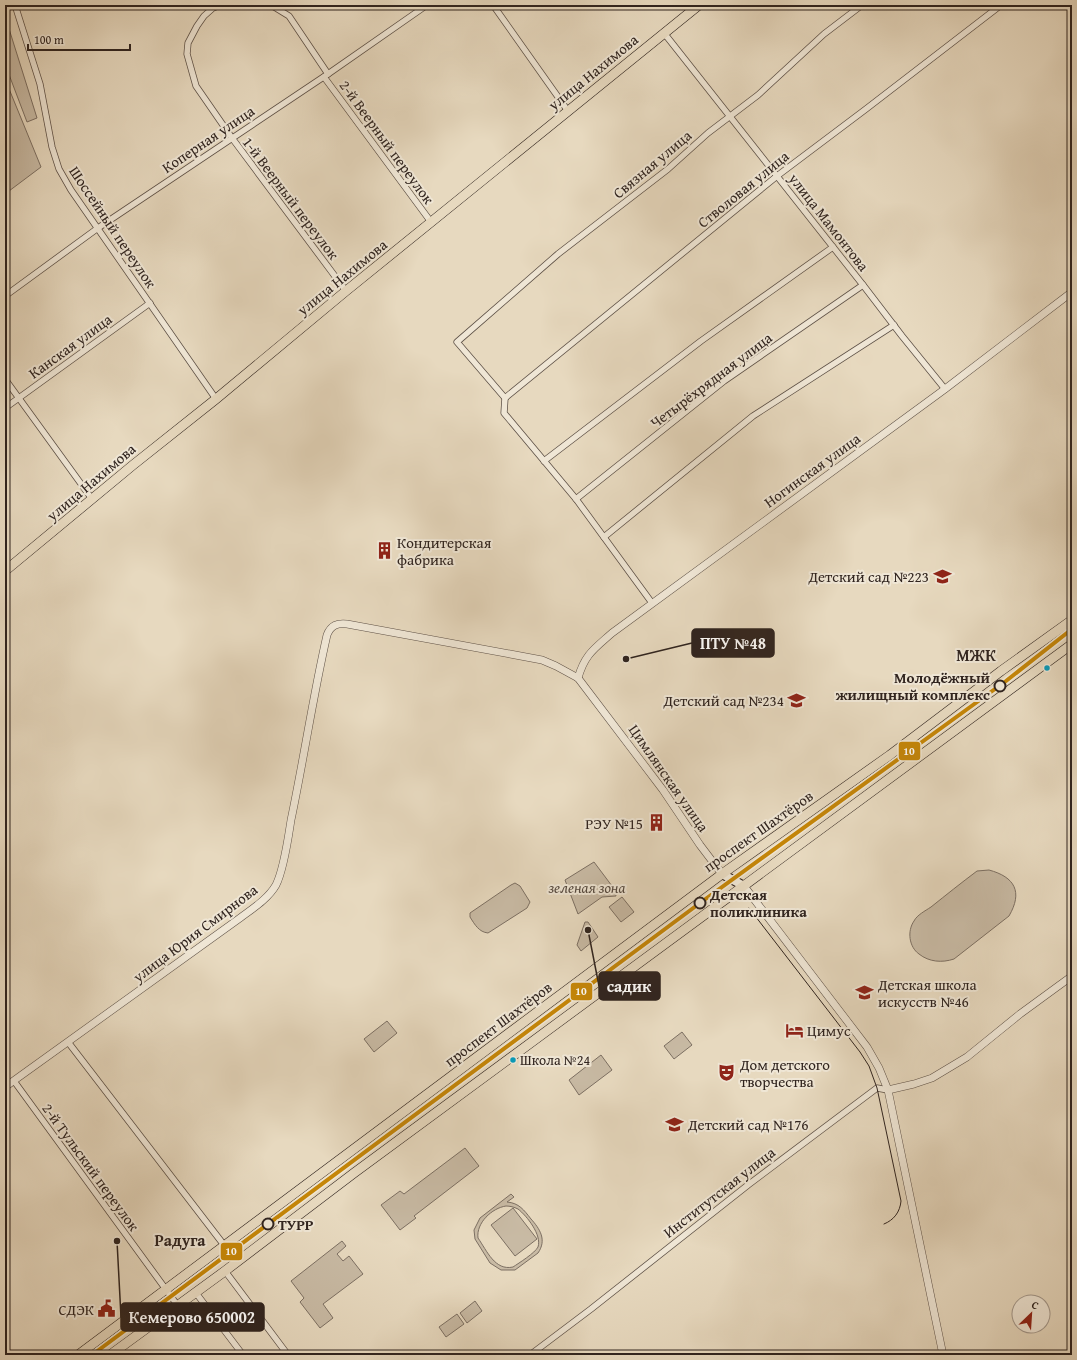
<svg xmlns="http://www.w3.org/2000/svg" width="1077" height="1360" font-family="'Gentium Book Plus',serif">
<rect width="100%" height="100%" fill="#e7d9bf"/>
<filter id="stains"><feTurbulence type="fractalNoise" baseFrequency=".005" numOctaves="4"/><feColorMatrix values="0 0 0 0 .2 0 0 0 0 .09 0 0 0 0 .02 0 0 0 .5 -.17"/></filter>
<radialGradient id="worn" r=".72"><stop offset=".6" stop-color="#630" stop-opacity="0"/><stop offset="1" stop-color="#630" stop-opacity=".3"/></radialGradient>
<!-- green -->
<g fill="#c8baa4" stroke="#7c6f62" fill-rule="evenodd">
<polygon points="5,16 37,118 27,122 5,64"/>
<polygon points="5,79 41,167 5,194"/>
<polygon points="594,862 615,890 616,896 602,897 578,914 565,880"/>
<path d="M989,870c26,7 34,22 20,46l-55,43c-12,4 -25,3 -35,-5 -10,-7 -12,-23 -5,-33 3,-6 11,-10 17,-14 15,-12 30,-24 46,-36z"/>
<path d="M515,883l5,3 10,16 -3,6 -39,25c-9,-1 -13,-8 -18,-16v-4l41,-28z"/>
<polygon points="622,897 634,912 621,922 609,907"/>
<polygon points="585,922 588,922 598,937 581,951 577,945"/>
<polygon points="387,1021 397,1033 374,1052 364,1039"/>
<polygon points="682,1032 692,1045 674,1059 664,1046"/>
<polygon points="601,1055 612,1070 579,1095 569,1080"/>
<polygon points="465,1148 479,1166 414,1216 416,1218 400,1230 381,1205 400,1191 404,1194"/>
<path d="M511,1194l3,3 -7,5c12,1 17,8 24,17 9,10 16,21 7,34l-23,17h-14l-11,-7 -15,-24 -1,-9 6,-12zM506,1206c4,0 8,1 12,3 9,7 24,26 20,38 -3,6 -19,16 -25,20 -18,4 -26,-16 -35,-29 -2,-15 14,-30 28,-32z"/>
<polygon points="513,1208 537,1239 515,1256 491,1225"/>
<polygon points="342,1241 346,1246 337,1254 343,1261 349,1256 363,1274 323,1304 333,1318 320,1328 300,1302 304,1298 291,1281"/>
<polygon points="475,1301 482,1311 467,1323 460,1313"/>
<polygon points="457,1314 464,1324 446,1337 439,1327"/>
</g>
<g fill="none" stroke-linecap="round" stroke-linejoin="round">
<defs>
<g id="minor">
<polyline points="15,5 40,84 52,147 59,169 71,190 216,399"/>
<polyline points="220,5 213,8 204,16 197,26 188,43 187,54 196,86 232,138 346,291"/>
<polyline points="271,5 289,16 328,74"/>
<polyline points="493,5 568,111"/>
<polyline points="664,33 863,285 902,336 945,389"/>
<polyline points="324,77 431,222"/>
<polyline points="5,296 98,228 328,74 427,5"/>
<polyline points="5,379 92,499"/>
<polyline points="505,398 777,176 866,109 1001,5"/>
<polyline points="5,408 150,303"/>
<polyline points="544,461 701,341 833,247"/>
<polyline points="576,499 724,381 863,285"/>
<polyline points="604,537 753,416 894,325"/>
<polyline points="652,603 576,499 504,413 505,398 457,342 558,254 668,169 708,133 758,95 824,34 862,5"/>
<polyline points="68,1042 237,1262"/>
<polyline points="14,1081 178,1306"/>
<polyline points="225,1271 288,1355"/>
<polyline points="196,1293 243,1355"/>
<polyline points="530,1355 591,1309 748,1185 877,1088 888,1090"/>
</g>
<g id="tertiary">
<path d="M578,678c7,-24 16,-29 34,-45l333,-244 127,-97"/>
<polyline points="744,886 867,1047 879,1068 888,1090 943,1355"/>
<path d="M5,1087l235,-169c12,-9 28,-19 36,-33 8,-16 12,-46 15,-65 13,-62 22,-124 36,-185 4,-10 10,-12 20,-11l179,33 16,3 14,6 22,12 85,112 37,55 22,29"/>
<polyline points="888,1090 914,1084 932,1078 967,1057 1020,1014 1072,976"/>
</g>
<polyline id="secondary" points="722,874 744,886"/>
<g id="primary">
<polyline points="5,571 133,465 216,399 346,291 699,5"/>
<polyline points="78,1355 722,874 890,755 1001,671 1072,620"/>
<polyline points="110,1355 225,1271 354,1173 1072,644"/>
</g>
</defs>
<!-- minor casing -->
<use href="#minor" stroke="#5e5147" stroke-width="7"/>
<!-- tertiary casing -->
<use href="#tertiary" stroke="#5e5147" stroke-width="8"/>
<!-- secondary casing -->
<use href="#secondary" stroke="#30241f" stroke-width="10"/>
<!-- primary casing -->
<use href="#primary" stroke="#30241f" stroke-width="10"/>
<!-- minor -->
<use href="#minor" stroke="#efe6d5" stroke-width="5.5"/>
<!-- tertiary -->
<use href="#tertiary" stroke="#efe6d5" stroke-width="7"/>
<!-- secondary -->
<use href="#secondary" stroke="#efe6d5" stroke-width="8"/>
<!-- primary -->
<use href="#primary" stroke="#e7d9bf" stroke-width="9"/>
<!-- tram -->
<path stroke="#30241f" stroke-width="1" d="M749,908l111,144 9,14 8,22 24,113c-1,11 -7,19 -17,23"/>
<defs>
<polyline id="tram-1" points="92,1355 700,903 1006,681 1072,629"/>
</defs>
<!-- tram-1 casing -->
<use href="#tram-1" stroke="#efe6d5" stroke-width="7"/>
<!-- tram-1 -->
<use href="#tram-1" stroke="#c58608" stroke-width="4"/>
</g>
<!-- icons -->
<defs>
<symbol id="building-bare" viewBox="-9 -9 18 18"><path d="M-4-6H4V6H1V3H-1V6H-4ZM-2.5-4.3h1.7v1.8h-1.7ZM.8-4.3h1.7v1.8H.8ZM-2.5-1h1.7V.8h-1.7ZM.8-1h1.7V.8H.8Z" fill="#8f2418" stroke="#efe6d5" stroke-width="2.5" paint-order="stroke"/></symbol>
<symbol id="school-bare" viewBox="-9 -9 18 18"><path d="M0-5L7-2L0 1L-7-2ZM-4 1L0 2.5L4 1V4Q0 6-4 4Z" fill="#8f2418" stroke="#efe6d5" stroke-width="2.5" paint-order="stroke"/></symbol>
<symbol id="hotel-bare" viewBox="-9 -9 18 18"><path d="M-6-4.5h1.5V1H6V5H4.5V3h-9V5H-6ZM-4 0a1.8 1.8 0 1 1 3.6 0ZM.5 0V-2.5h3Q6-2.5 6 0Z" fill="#8f2418" stroke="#efe6d5" stroke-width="2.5" paint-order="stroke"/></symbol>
<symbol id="theatre-bare" viewBox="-9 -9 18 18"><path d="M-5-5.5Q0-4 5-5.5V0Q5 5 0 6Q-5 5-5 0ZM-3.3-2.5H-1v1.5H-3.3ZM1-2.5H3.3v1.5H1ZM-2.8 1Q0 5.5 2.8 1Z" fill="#8f2418" stroke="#efe6d5" stroke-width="2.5" paint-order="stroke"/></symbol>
<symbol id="civic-bare" viewBox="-9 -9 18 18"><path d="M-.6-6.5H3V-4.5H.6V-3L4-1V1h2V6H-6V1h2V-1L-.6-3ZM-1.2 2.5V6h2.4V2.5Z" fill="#8f2418" stroke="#efe6d5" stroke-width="2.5" paint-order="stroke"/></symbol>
</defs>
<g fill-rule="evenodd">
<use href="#building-bare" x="372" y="538" width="25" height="25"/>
<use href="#school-bare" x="930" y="564" width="25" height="25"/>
<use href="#school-bare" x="784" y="688" width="25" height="25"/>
<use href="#building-bare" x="644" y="810" width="25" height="25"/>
<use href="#school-bare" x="852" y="980" width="25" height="25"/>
<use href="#hotel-bare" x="782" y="1018" width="25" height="25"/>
<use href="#theatre-bare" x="714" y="1060" width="25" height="25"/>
<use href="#school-bare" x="662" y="1112" width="25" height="25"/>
<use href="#civic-bare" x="94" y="1296" width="25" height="25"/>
</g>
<!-- markers -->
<g fill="#059cbc" stroke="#efe6d5" stroke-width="1.5">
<circle cx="1047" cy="668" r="3.5"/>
<circle cx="513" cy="1060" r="3.5"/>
</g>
<g fill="#efe6d5" stroke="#30241f" stroke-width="2">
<circle cx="1000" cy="686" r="5.5"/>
<circle cx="700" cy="903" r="5.5"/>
<circle cx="268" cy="1224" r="5.5"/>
</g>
<g text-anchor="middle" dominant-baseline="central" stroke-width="4" stroke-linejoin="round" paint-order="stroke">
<!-- bus labels -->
<g font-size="14" fill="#30241f" stroke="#efe6d5" text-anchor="start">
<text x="520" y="1060">Школа №24</text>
</g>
<!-- street labels -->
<g font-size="15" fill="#30241f" stroke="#efe6d5">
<text transform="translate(593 72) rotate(-39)">улица Нахимова</text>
<text transform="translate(208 139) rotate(-34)">Коперная улица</text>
<text transform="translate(387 142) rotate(54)">2-й Веерный переулок</text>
<text transform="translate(652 164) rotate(-40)">Связная улица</text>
<text transform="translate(743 189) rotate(-39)">Стволовая улица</text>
<text transform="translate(291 198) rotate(53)">1-й Веерный переулок</text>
<text transform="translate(829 222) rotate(52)">улица Мамонтова</text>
<text transform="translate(113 227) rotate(56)">Шоссейный переулок</text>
<text transform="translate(342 277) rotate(-39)">улица Нахимова</text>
<text transform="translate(70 346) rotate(-36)">Канская улица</text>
<text transform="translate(711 380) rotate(-37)">Четырёхрядная улица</text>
<text transform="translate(812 470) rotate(-36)">Ногинская улица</text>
<text transform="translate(91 482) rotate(-40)">улица Нахимова</text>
<text transform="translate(669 778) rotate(55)">Цимлянская улица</text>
<text transform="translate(758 831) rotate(-35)">проспект Шахтёров</text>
<text transform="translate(195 933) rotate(-37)">улица Юрия Смирнова</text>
<text transform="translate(498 1024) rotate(-37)">проспект Шахтёров</text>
<text transform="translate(91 1167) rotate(54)">2-й Тульский переулок</text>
<text transform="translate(719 1192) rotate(-38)">Институтская улица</text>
</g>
<!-- poi labels -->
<g font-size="15" fill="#30241f" stroke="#efe6d5" text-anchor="start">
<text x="397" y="542">Кондитерская<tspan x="397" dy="17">фабрика</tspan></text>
<text x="929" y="576" text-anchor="end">Детский сад №223</text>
<text x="784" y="700" text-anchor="end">Детский сад №234</text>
<text x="643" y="823" text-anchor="end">РЭУ №15</text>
<text x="878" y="984">Детская школа<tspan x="878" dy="17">искусств №46</tspan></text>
<text x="807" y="1030">Цимус</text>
<text x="740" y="1064">Дом детского<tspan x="740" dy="17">творчества</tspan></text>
<text x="688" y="1124">Детский сад №176</text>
<text x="94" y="1309" text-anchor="end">СДЭК</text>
</g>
<!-- stop labels -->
<g font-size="15" font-weight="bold" fill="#30241f" stroke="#efe6d5" text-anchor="start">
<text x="990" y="677" text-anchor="end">Молодёжный<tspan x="990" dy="17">жилищный комплекс</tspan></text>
<text x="710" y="894">Детская<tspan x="710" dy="17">поликлиника</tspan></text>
<text x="278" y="1224">ТУРР</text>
</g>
<!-- park labels -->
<g font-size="15" font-style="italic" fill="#564a40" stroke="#efe6d5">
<text x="587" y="887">зеленая зона</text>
</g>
<!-- neighbourhood labels -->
<g font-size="16" font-weight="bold" fill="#30241f" stroke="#efe6d5">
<text x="976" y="655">МЖК</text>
<text x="180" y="1240">Радуга</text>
</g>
</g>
<!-- callouts -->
<path fill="none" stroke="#30241f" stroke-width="1.5" d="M626 659L692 643M588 930L599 986M117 1241L121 1317"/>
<g fill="#30241f" stroke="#efe6d5" stroke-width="1.5">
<circle cx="626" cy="659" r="4"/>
<circle cx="588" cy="930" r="4"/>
<circle cx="117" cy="1241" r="4"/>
</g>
<g fill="#30241f" stroke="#30241f" stroke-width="1.5">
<rect x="692" y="629" width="82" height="28" rx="4"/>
<rect x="599" y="972" width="61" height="28" rx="4"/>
<rect x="121" y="1303" width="143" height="28" rx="4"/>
</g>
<g font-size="16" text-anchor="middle" font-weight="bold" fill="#fff">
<text x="733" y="649">ПТУ №48</text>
<text x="629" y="992">садик</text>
<text x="192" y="1323">Кемерово 650002</text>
</g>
<g stroke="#efe6d5" stroke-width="1.5">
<rect x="898" y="741" width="23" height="20" rx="4" fill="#c58608"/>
<rect x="570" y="982" width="23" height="19" rx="4" fill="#c58608"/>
<rect x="220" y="1242" width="23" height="19" rx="4" fill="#c58608"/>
</g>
<g font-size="11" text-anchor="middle" font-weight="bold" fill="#fff">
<text x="909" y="755">10</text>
<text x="581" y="995">10</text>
<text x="231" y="1255">10</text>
</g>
<!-- margin -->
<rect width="1077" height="1360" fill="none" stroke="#e7d9bf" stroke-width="20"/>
<rect x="6" y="6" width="1065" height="1348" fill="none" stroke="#30241f" stroke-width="2"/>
<rect x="10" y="10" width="1057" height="1340" fill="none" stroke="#30241f"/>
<!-- north arrow -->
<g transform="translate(1031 1314) rotate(25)"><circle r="19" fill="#efe6d5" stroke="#a3988c"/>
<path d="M0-3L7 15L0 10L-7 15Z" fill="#8f2418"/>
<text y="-6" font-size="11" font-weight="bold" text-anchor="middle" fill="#30241f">С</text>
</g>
<!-- scale -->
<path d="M28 44v6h102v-6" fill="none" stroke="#30241f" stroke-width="2"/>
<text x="34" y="44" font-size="12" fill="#30241f" stroke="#efe6d5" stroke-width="3" paint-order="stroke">100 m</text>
<rect width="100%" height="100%" filter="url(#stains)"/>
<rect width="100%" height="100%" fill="url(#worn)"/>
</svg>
